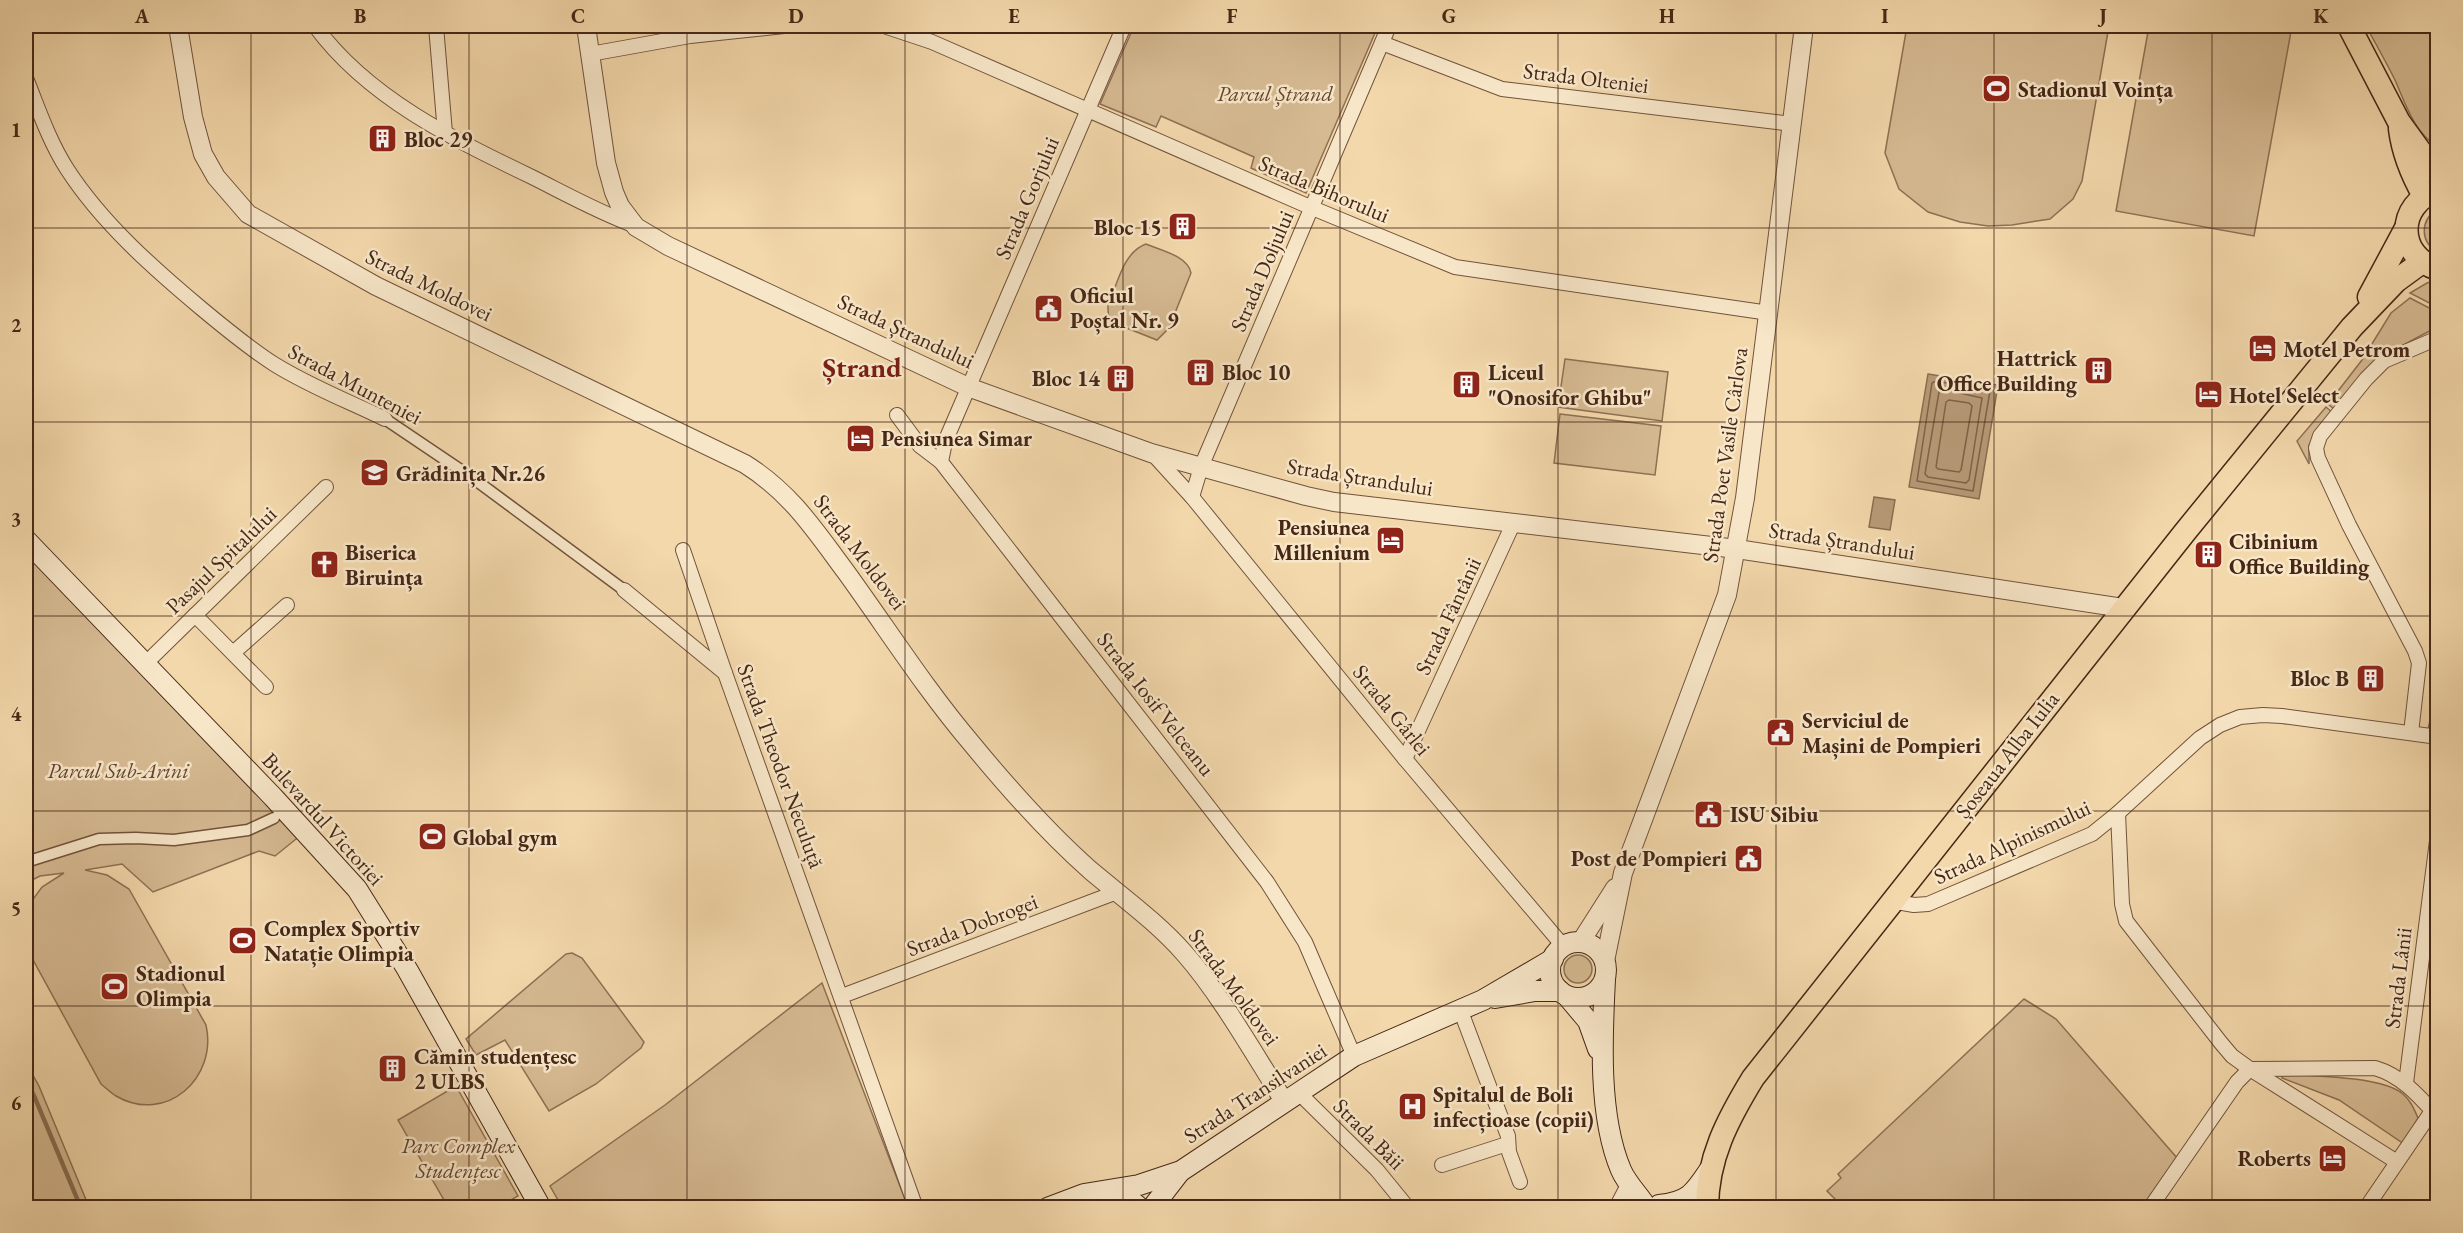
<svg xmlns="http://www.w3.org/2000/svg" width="2463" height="1233" font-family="'EB Garamond',serif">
<rect width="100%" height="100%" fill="#f3d8ab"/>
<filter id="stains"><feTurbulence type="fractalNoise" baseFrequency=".00333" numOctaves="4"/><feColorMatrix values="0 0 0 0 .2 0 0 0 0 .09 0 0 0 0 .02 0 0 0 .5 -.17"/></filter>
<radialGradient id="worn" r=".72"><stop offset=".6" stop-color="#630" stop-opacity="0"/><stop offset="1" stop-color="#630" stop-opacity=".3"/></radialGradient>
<!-- green -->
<g fill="#d6ba92" stroke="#8e7054" stroke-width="1.5">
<polygon points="1134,26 1378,26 1306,193 1251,168 1254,157 1161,116 1156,127 1100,104"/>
<polygon points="1907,26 2109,26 2082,181 2073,199 2050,219 2012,225 1988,226 1960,222 1928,212 1899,189 1885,153"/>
<polygon points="2149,26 2292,26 2254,236 2116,211"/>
<path d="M2366,26h60l11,17v104c-24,-17 -31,-42 -42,-67 -9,-18 -19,-36 -29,-54z"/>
<path d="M2437,210v41c-17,-9 -17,-31 0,-41z"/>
<path d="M1146,244c14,6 42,12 45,29l-22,55 -12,12 -43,-17c-6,-5 -6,-9 -6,-17 9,-21 15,-54 38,-62z"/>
<polygon points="2437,280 2437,307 2410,293 2427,283"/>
<polygon points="2410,298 2437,312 2437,327 2390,352 2336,411 2328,404 2362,360 2391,313"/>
<polygon points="1565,359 1668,372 1662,421 1558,407"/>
<polygon points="2326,407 2334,414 2309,445 2309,464 2297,441"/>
<polygon points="1560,414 1661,426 1655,475 1554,463"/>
<path d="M26,540l280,291 -31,25 -16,-5 -106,41 -31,-28 -37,6 22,5 22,14 77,136c12,53 -40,100 -90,71 -5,-3 -10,-8 -15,-12l-75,-137v-30l5,-15 11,-15 22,-14 -24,3 -14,7z"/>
<polygon points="572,953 582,958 644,1042 641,1048 596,1084 549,1111 505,1040 476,1055 466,1039 566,954"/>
<circle cx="1578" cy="969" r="14"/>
<polygon points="822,983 908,1207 562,1207 550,1186 665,1105"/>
<polygon points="2024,999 2056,1019 2178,1159 2142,1207 1843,1207 1827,1191 1841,1178 1838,1174"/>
<polygon points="26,1063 39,1086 89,1207 26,1207"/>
<path d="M2282,1074c30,2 99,2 121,20 8,7 11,15 15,24l-14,26 -65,-44 -57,-22z"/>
<polygon points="456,1086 518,1196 498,1207 448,1207 398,1120"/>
</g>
<!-- water -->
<g fill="#b89c78" stroke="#8a6d51" stroke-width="1.5">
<polygon points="1928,374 1998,385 1979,499 1909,487"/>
<polygon points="1874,497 1895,500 1890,530 1869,527"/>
</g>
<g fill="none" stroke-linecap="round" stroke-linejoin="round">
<!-- shore -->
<g stroke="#7f6247" stroke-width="1.5">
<polygon points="1936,381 1990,391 1973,491 1917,481 1932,383"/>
<polygon points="1942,389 1982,398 1969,480 1966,483 1928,477 1925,474 1939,392"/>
<polygon points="1949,400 1969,403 1972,406 1961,470 1959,472 1938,469 1936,467 1946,402"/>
</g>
<!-- stream -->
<polyline stroke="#8a6d51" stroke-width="4.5" points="26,1080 35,1098 81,1208"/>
<defs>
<g id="pedestrian">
<polyline points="385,419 474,479 624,590"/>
<polyline points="26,862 99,839 136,838 174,840 248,830 274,818"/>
</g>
<g id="minor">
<path d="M315,26c53,72 138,113 217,151 34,17 68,36 104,49"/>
<polyline points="436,26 445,133"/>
<polyline points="884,26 932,42 1310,207 1455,267 1769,313"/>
<polyline points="1124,26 945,442 941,462 1267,882 1305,942 1354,1056"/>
<polyline points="1382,43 1502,89 1792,124"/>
<polyline points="590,54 690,36 784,26"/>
<path d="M26,78c12,30 23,63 41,91 35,54 86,99 135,140 24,20 47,39 72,55 35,22 74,37 111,55"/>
<polyline points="897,415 920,446 941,462"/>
<polyline points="1152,453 1192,497 1405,759 1564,947"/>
<polyline points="1192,497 1201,467 1389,26"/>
<polyline points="683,550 725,673 916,1208"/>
<polyline points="624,590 725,673"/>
<polyline points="195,615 266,687"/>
<polyline points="233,653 287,605"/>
<polyline points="145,664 326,487"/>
<polyline points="2411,733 2419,663 2415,651 2349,525 2318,458 2316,448 2320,436 2366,379 2384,361 2438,338"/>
<polyline points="2434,737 2438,718"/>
<polyline points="1405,759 1513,524"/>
<polyline points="2118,813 2122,904 2126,921 2221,1043 2232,1056 2250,1069 2397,1162"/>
<polyline points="1891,901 1914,905 1928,904 2092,834 2118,813 2200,738 2220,725 2240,717 2263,715 2282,716 2438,737"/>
<polyline points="842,996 1117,892"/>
<polyline points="1460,1009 1508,1136 1509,1152 1520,1182"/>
<path d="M2251,1069l124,-1c27,8 44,28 63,49"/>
<polyline points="2406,1083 2438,833"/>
<polyline points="1298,1092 1377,1170 1408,1208"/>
<polyline points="1442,1165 1507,1144"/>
<polyline points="1616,1208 1629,1183"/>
<polyline points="2150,1208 2237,1082 2250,1069"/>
<polyline points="2366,1208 2432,1111"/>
</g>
<g id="tertiary">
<path d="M178,26l15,91 10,37 13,23 32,37 128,72 369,178c46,29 69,65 101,108 42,58 80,118 126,172 37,45 75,88 118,126 32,27 67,52 95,84 36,41 69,100 99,147"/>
<polyline points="586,26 606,163 614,192 620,206 636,227 668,246 968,387 1151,453 1306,496 1334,502 1737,549 2123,608"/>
<polyline points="1580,943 1615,888"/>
<polyline points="1605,961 1623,873 1727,595 1745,498 1804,26"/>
</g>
<g id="secondary">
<polyline points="26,540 273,797 357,889 407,969 541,1208"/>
<circle cx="1578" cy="970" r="28"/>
<path d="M1605,979c-3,58 -7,137 16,191 6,14 18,25 26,38"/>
<polyline points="1567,996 1588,1021 1598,1049"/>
<polyline points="1495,998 1535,991 1560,991"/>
<polyline points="1104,1193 1134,1203 1140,1208"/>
<path d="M1659,1205c30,-3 35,-12 51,-36"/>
<polyline points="1047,1208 1084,1194 1139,1185 1181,1171 1354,1056 1483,1000 1553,959"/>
<polyline points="1152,1208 1179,1173"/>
</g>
<g id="primary">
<polyline points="2349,26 2399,122 2438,176"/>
<path d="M2400,129c3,24 12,46 24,67"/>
<path d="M2438,190c-42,14 -42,66 0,79"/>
<polyline points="2369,297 2405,230"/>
<path d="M1707,1208c0,-50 21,-89 46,-130l432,-546 167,-205 44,-46 26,-19"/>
</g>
</defs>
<!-- pedestrian casing -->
<use href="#pedestrian" stroke="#71533b" stroke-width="13"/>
<!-- minor casing -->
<use href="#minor" stroke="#71533b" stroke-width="16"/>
<!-- tertiary casing -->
<use href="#tertiary" stroke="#71533b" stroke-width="20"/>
<!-- secondary casing -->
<use href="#secondary" stroke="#462716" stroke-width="22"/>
<!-- primary casing -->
<use href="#primary" stroke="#462716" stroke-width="25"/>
<!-- pedestrian -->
<use href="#pedestrian" stroke="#f7e6c8" stroke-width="10"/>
<!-- minor -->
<use href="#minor" stroke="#f7e6c8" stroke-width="14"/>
<!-- tertiary -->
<use href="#tertiary" stroke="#f7e6c8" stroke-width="18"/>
<!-- secondary -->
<use href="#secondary" stroke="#f7e6c8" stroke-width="20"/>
<!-- primary -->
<use href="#primary" stroke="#f3d8ab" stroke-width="22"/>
</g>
<!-- grid -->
<path fill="none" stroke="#462716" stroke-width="1.5" stroke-opacity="0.55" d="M251,26v1182M469,26v1182M687,26v1182M905,26v1182M1123,26v1182M1340,26v1182M1558,26v1182M1776,26v1182M1994,26v1182M2212,26v1182M26,228h2412M26,422h2412M26,616h2412M26,811h2412M26,1006h2412"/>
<!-- icons -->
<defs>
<symbol id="stadium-square" viewBox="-11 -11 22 22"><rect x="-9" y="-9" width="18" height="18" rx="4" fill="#8f2418" stroke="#f7e6c8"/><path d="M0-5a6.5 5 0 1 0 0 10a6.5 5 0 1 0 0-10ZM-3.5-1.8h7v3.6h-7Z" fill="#fff"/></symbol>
<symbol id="building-square" viewBox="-11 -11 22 22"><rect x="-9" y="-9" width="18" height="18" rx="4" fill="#8f2418" stroke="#f7e6c8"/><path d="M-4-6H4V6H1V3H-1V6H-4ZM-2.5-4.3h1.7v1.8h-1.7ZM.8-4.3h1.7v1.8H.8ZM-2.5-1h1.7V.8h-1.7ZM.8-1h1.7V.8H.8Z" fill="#fff"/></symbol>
<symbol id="civic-square" viewBox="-11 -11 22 22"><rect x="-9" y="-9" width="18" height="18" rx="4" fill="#8f2418" stroke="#f7e6c8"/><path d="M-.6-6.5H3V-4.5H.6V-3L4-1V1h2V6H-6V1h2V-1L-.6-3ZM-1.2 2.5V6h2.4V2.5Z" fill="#fff"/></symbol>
<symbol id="hotel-square" viewBox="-11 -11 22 22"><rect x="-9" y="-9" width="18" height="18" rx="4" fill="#8f2418" stroke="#f7e6c8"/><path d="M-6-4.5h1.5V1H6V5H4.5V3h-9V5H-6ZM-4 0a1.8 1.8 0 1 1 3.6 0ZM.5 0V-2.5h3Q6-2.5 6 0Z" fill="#fff"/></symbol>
<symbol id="school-square" viewBox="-11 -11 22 22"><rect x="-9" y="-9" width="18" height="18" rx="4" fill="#8f2418" stroke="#f7e6c8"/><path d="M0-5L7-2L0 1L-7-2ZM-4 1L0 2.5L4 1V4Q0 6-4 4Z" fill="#fff"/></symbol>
<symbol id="church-square" viewBox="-11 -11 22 22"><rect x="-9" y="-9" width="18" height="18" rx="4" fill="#8f2418" stroke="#f7e6c8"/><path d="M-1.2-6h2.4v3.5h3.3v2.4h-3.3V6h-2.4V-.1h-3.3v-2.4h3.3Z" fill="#fff"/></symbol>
<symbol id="hospital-square" viewBox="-11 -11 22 22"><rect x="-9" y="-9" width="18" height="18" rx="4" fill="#8f2418" stroke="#f7e6c8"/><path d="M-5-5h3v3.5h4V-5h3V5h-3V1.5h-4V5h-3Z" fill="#fff"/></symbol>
</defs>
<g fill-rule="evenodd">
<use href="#stadium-square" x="1980" y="72" width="33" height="33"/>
<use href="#building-square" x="366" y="122" width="33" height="33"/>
<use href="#building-square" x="1166" y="210" width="33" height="33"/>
<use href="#civic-square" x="1032" y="292" width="33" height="33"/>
<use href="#hotel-square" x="2246" y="332" width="33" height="33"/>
<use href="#building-square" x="2082" y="354" width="33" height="33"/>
<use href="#building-square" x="1184" y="356" width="33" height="33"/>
<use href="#building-square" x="1104" y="362" width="33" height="33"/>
<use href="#building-square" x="1450" y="368" width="33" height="33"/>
<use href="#hotel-square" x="2192" y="378" width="33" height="33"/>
<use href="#hotel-square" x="844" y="422" width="33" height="33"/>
<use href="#school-square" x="358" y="456" width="33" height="33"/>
<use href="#hotel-square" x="1374" y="524" width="33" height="33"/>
<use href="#building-square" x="2192" y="538" width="33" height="33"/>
<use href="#church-square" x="308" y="548" width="33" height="33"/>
<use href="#building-square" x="2354" y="662" width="33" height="33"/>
<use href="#civic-square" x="1764" y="716" width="33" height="33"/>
<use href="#civic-square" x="1692" y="798" width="33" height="33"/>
<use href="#stadium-square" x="416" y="820" width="33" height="33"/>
<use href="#civic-square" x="1732" y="842" width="33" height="33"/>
<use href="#stadium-square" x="226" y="924" width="33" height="33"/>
<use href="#stadium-square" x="98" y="970" width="33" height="33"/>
<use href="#building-square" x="376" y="1052" width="33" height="33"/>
<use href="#hospital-square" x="1396" y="1090" width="33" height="33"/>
<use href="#hotel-square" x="2316" y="1142" width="33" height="33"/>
</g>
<g text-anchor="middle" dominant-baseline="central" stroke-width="5" stroke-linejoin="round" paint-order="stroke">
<!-- street labels -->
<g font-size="22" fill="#462716" stroke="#f7e6c8">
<text transform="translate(1586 78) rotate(7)">Strada Olteniei</text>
<text transform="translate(1324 189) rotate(23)">Strada Bihorului</text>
<text transform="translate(1027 198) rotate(-67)">Strada Gorjului</text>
<text transform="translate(1262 271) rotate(-67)">Strada Doljului</text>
<text transform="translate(429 285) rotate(26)">Strada Moldovei</text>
<text transform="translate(906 331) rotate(25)">Strada Ștrandului</text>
<text transform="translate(355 384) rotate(28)">Strada Munteniei</text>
<text transform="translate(1725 455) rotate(-82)">Strada Poet Vasile Cârlova</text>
<text transform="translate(1360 477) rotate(9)">Strada Ștrandului</text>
<text transform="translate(1842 541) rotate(9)">Strada Ștrandului</text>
<text transform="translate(860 552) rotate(53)">Strada Moldovei</text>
<text transform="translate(221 560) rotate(-44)">Pasajul Spitalului</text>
<text transform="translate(1448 616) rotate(-65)">Strada Fântânii</text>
<text transform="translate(1156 704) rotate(52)">Strada Iosif Velceanu</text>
<text transform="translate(1392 710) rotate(51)">Strada Gârlei</text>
<text transform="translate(2007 755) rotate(-52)">Șoseaua Alba Iulia</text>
<text transform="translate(781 766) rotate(70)">Strada Theodor Neculuță</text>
<text transform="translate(323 819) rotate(48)">Bulevardul Victoriei</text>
<text transform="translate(2012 842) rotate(-25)">Strada Alpinismului</text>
<text transform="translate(972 925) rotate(-21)">Strada Dobrogei</text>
<text transform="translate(2398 978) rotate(-83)">Strada Lânii</text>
<text transform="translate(1234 987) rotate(54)">Strada Moldovei</text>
<text transform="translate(1255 1093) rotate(-33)">Strada Transilvaniei</text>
<text transform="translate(1369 1134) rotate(45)">Strada Băii</text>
</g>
<!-- poi labels -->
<g font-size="22" font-weight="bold" fill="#462716" stroke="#f7e6c8" text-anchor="start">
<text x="2018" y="89">Stadionul Voința</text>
<text x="404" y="139">Bloc 29</text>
<text x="1162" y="227" text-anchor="end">Bloc 15</text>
<text x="1070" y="295">Oficiul<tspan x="1070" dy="25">Poștal Nr. 9</tspan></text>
<text x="2283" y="349">Motel Petrom</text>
<text x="2077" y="358" text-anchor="end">Hattrick<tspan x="2077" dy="25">Office Building</tspan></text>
<text x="1222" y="372">Bloc 10</text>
<text x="1488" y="372">Liceul<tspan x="1488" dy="25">"Onosifor Ghibu"</tspan></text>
<text x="1100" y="378" text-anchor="end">Bloc 14</text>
<text x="2229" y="395">Hotel Select</text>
<text x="881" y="438">Pensiunea Simar</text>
<text x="396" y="473">Grădinița Nr.26</text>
<text x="1370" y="527" text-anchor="end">Pensiunea<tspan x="1370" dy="25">Millenium</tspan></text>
<text x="2229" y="541">Cibinium<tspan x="2229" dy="25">Office Building</tspan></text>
<text x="345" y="552">Biserica<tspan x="345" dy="25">Biruința</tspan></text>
<text x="2349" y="678" text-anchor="end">Bloc B</text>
<text x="1802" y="720">Serviciul de<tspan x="1802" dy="25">Mașini de Pompieri</tspan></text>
<text x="1730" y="814">ISU Sibiu</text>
<text x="453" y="837">Global gym</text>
<text x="1727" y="858" text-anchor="end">Post de Pompieri</text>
<text x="264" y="928">Complex Sportiv<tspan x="264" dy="25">Natație Olimpia</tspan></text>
<text x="136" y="973">Stadionul<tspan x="136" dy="25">Olimpia</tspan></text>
<text x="414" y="1056">Cămin studențesc<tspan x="414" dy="25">2 ULBS</tspan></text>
<text x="1433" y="1094">Spitalul de Boli<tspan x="1433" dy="25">infecțioase (copii)</tspan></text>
<text x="2311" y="1158" text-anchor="end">Roberts</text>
</g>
<!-- park labels -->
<g font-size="22" font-style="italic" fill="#63442f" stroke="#f7e6c8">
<text x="1275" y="93">Parcul Ștrand</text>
<text x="118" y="770">Parcul Sub-Arini</text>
<text x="458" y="1145">Parc Complex<tspan x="458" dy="25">Studențesc</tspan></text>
</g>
<!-- district labels -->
<g font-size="28" font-weight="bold" fill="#7a1f14" stroke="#f7e6c8">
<text x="862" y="367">Ștrand</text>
</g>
</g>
<!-- margin -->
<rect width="2463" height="1233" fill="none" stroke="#f3d8ab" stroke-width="66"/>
<rect x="33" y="33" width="2397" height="1167" fill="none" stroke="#462716" stroke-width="2"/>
<g font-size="20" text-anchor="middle" font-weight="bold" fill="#462716">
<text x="142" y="23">A</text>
<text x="360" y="23">B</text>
<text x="578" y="23">C</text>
<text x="796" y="23">D</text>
<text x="1014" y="23">E</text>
<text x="1232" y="23">F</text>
<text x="1449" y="23">G</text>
<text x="1667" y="23">H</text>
<text x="1885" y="23">I</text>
<text x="2103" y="23">J</text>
<text x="2321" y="23">K</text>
<text x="16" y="137">1</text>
<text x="16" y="332">2</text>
<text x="16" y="526">3</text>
<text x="16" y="721">4</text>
<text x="16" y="915">5</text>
<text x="16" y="1110">6</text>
</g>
<rect width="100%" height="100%" filter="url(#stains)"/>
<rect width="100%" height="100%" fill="url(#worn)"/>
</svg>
